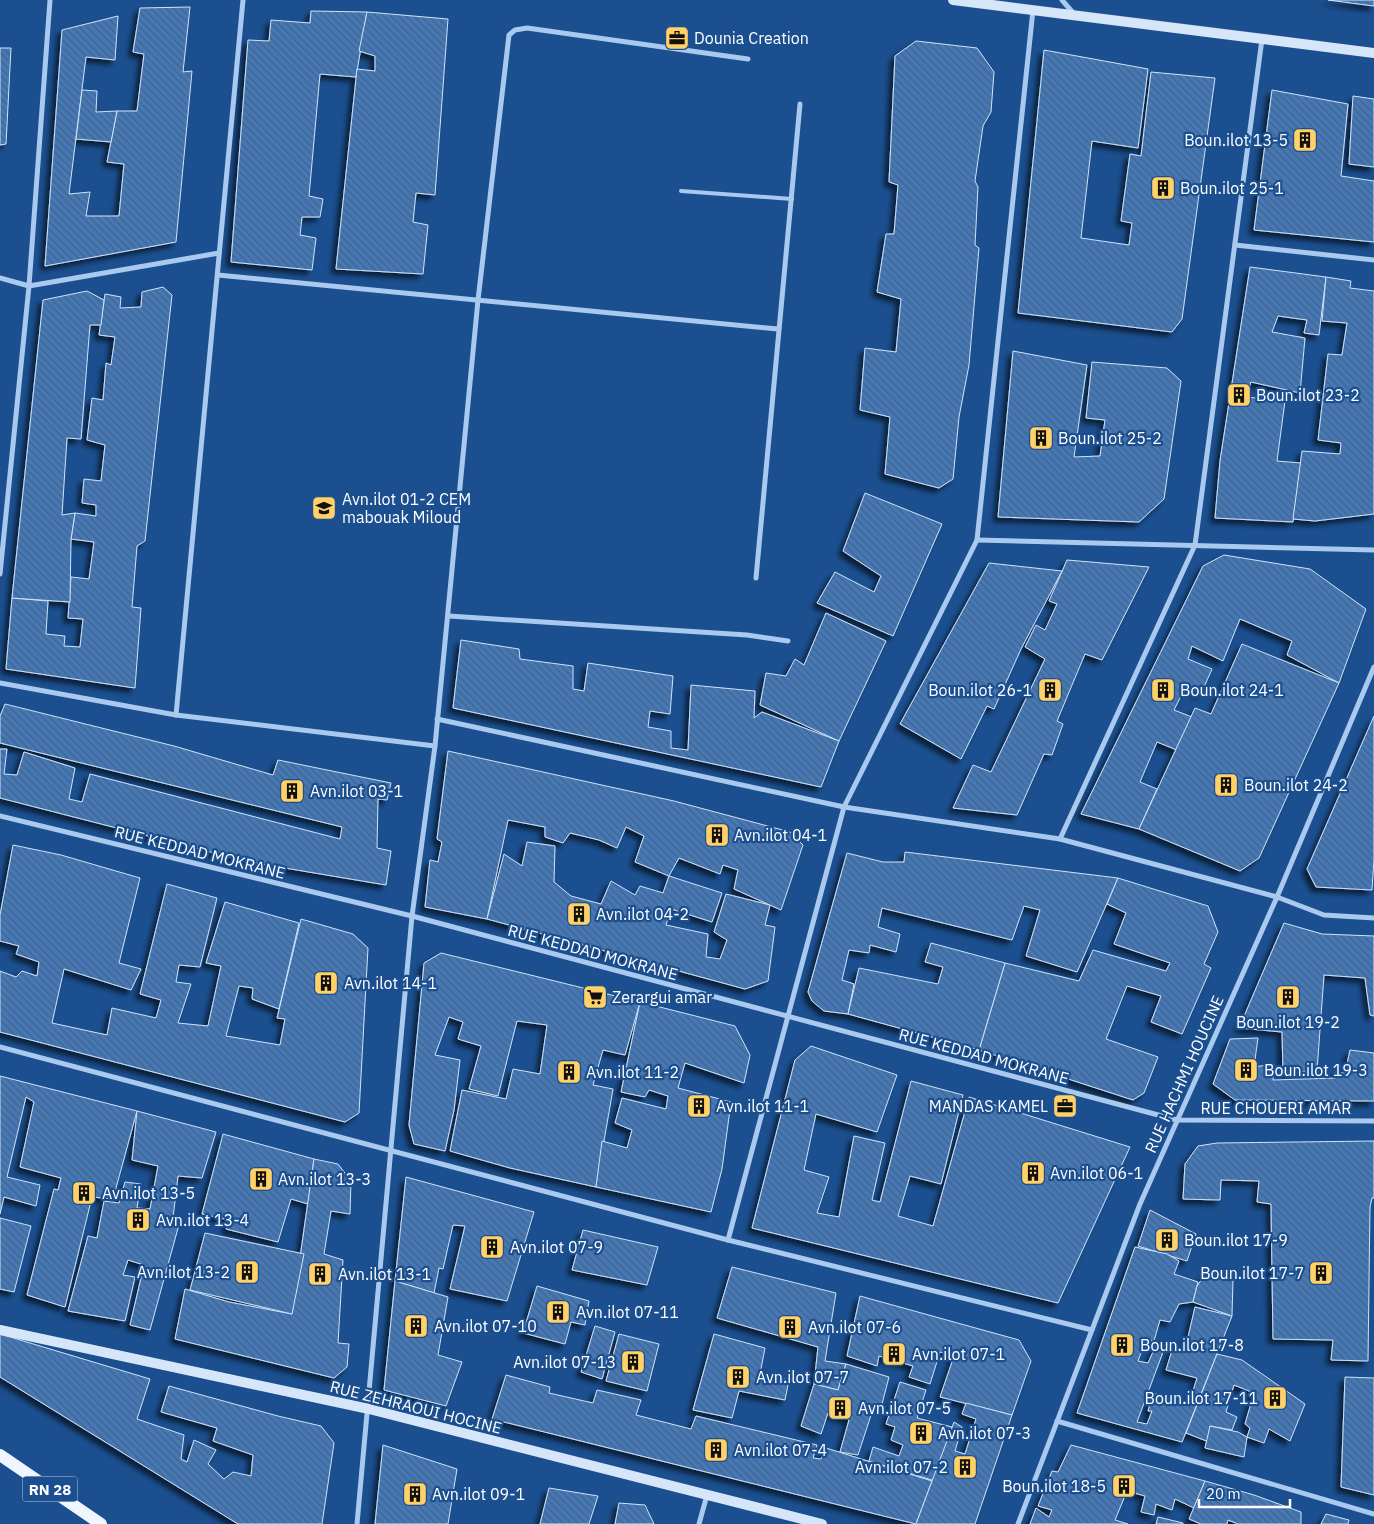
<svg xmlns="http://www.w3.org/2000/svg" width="1374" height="1524" font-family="'IBM Plex Sans',sans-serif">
<defs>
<pattern id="building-back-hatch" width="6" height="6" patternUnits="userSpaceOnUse" patternTransform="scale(1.25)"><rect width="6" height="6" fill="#4478b7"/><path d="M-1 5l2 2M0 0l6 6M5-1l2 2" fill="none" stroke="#486282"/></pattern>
<filter id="shadow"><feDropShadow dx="-4.5" dy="4.5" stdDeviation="2.5" flood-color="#0009"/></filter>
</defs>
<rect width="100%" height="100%" fill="#1b4f8f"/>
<!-- building -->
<g fill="url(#building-back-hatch)" stroke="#cfe3fa" filter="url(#shadow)">
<polygon points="1328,0 1374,0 1374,6"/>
<polygon points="190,7 183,72 192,71 176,242 45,266 62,30 118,16 115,60 86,57 69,194 90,192 86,216 119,216 124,164 107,162 117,111 137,111 144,54 133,52 140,8"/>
<polygon points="311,11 367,12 356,77 320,74 309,196 323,199 320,217 302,217 300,235 316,238 312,270 231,262 248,40 269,41 271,20 310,23"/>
<polygon points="367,12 448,19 435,195 416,193 413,222 428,225 423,274 336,269 357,69 375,71 375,56 359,51"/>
<polygon points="916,41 977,48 994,72 991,112 983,126 975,181 978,187 975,245 979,248 969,365 959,417 953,479 939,488 885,474 890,417 860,410 865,348 896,352 901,299 877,292 886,234 894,234 898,185 889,182 895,56"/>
<polygon points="0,48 11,48 6,144 0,145"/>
<polygon points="1044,50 1148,69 1138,148 1092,141 1081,238 1129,245 1132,223 1121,221 1130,154 1141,156 1151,72 1215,78 1182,319 1172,332 1018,313"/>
<polygon points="82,90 97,91 96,112 117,111 111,142 76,139"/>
<polygon points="1272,90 1348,104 1341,176 1374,181 1374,242 1254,230"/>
<polygon points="1353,96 1374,99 1374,167 1349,164"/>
<polygon points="1250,267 1326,277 1319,335 1304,333 1307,320 1278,316 1272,332 1305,338 1300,393 1251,382 1246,397 1285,401 1277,461 1301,463 1293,522 1215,518 1220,461"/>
<polygon points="1326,277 1351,281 1350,288 1374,291 1374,514 1315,521 1293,519 1302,451 1340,454 1341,443 1318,440 1328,354 1342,355 1347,323 1322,321"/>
<polygon points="163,287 172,295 145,541 137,546 132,607 141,608 135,688 6,669 12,598 48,601 46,634 65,636 64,646 80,647 83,619 68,618 71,577 89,579 94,542 71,539 75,513 96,516 96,505 82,503 84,479 101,481 105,445 87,440 92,398 103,400 106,363 111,365 115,337 99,335 105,294 121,297 120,308 141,307 142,292"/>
<polygon points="87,291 104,300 101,325 90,325 81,439 67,438 62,515 75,513 71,539 70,602 12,598 43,300"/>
<polygon points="1013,351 1087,365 1074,457 1100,456 1105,420 1086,418 1092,362 1167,368 1181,381 1164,499 1139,522 998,517"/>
<polygon points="865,493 942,524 893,636 817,603 835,572 874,592 881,576 843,551"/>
<polygon points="1224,555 1310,569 1366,609 1339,683 1287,655 1292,641 1240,619 1223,661 1192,646 1188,659 1212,669 1201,694 1186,686 1174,710 1192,717 1177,750 1157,742 1140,782 1157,789 1139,829 1081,814 1203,566"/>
<polygon points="1067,560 1149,567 1102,660 1085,654 1057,721 1063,724 1052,755 1044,754 1017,815 953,808 973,765 991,772 1045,659 1025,647 1036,625 1045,630 1057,604 1049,601"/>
<polygon points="989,563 1062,571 1021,649 994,709 987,706 961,759 900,724"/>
<polygon points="826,613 886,641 839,741 760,705 766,673 786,676 795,659 804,665"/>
<polygon points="461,640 519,649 520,659 573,666 573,689 584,691 588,663 673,676 670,714 650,711 648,727 671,731 671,748 688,750 691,685 755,691 754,718 762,712 839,741 821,787 453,708"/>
<polygon points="1242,644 1339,683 1259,858 1240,871 1139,829 1195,708 1211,714"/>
<polygon points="5,704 174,746 273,775 278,760 391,783 387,800 378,799 377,848 391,851 386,885 249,862 0,798 0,749 7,749 4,774 17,775 24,752 75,768 69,799 82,802 90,774 340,839 342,827 0,743 0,716"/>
<polygon points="1374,716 1374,859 1372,890 1316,887 1307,869"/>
<polygon points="448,751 674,801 790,832 803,845 781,910 734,889 738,870 723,865 720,874 679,858 669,876 635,862 644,836 626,827 617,848 599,840 570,833 563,843 545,837 545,827 508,820 487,919 425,907 430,860 438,862 442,842 437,839"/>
<polygon points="527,842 555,846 554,882 571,896 601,904 611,881 635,895 640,886 663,893 669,876 722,893 712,922 671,909 666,925 708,934 706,957 720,959 727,940 714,932 726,894 770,905 765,925 775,927 768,981 745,989 487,919 504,854 522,866"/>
<polygon points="13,845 61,855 140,878 119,963 141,969 131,990 64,969 52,1023 107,1035 112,1008 156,1018 161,1000 140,994 167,884 217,898 200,967 179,965 176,982 191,984 178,1023 208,1026 221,966 206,963 225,902 299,923 279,1009 252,999 253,988 239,986 226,1036 280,1045 285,1019 277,1018 301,919 353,934 368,948 359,1113 345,1122 0,1032 0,971 16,977 22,971 37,976 39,962 16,954 19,946 0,941 0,915"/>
<polygon points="905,852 1118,878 1077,972 1026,956 1040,910 1024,906 1012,940 882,908 878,927 900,934 896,952 870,945 869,953 849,950 842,980 854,984 848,1014 824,1011 812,1001 808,992 847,853 883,862 904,862"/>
<polygon points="1118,878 1208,906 1218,932 1204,964 1211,968 1182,1034 1151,1022 1161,996 1127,986 1106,1039 1158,1057 1144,1093 1133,1100 979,1050 1005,963 1079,981 1093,950 1166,971 1170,963 1114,944 1126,913 1107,904"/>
<polygon points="1284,923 1322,934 1374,936 1374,1016 1370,1015 1365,978 1324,975 1317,1071 1283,1072 1282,1032 1239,1028"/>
<polygon points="931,943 1005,963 979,1050 848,1014 859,968 938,984 943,967 925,962"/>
<polygon points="441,953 640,1002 625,1055 603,1050 593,1085 613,1089 596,1187 510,1168 450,1151 462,1090 506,1099 513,1069 540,1074 547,1025 517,1021 498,1096 469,1089 481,1046 458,1039 463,1022 449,1017 435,1055 460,1060 454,1110 445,1151 414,1144 409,1125 424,963"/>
<polygon points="640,1002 735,1026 750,1055 744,1083 685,1063 678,1088 731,1102 722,1169 711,1212 596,1187 602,1141 627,1148 632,1130 615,1123 622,1098 666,1109 668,1096 649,1090 645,1097 621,1092"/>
<polygon points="1258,1038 1254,1067 1274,1064 1273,1080 1336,1078 1335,1072 1345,1073 1350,1050 1374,1053 1374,1101 1235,1100 1213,1084 1230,1039"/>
<polygon points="811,1046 897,1075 877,1132 816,1114 804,1170 829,1177 817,1213 839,1217 854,1136 885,1143 872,1200 880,1202 911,1081 963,1095 941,1184 910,1176 898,1216 933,1226 969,1097 1130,1147 1058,1303 752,1228 795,1060"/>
<polygon points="0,1076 137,1111 113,1199 92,1197 65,1307 27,1295 54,1189 58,1190 61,1178 20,1167 34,1102 26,1097 7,1177 40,1185 36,1206 4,1197 0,1214"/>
<polygon points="137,1111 216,1132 202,1178 178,1176 173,1218 180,1221 150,1330 130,1325 144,1265 128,1260 123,1275 135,1277 125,1321 68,1311 88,1236 97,1238 104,1201 119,1203 125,1182 141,1184 137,1208 150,1209 158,1166 132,1160"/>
<polygon points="223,1134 314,1159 308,1204 291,1199 278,1242 226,1229 229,1220 202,1214"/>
<polygon points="1374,1141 1374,1198 1372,1198 1370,1207 1368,1361 1331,1360 1333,1340 1273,1339 1271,1204 1257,1202 1259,1181 1221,1180 1220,1200 1183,1199 1185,1164 1198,1146 1217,1143"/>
<polygon points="314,1159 338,1164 351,1181 350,1214 331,1211 324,1254 343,1260 338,1343 349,1344 347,1367 334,1378 175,1339 185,1289 229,1302 292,1314"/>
<polygon points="406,1177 534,1212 507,1301 450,1289 465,1226 453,1225 443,1269 439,1268 434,1293 395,1281"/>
<polygon points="1150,1210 1196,1234 1187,1261 1138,1246"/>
<polygon points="0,1218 31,1226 14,1292 0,1289"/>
<polygon points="583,1230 658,1247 647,1285 572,1270"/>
<polygon points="205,1233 304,1254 292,1314 190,1290"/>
<polygon points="1135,1247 1167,1254 1179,1261 1174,1274 1198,1282 1193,1302 1179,1304 1170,1322 1160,1320 1154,1341 1146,1339 1138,1361 1148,1363 1157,1343 1166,1344 1137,1422 1147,1424 1152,1411 1148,1411 1153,1393 1189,1404 1197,1378 1166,1370 1173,1347 1185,1350 1195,1307 1232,1316 1182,1442 1077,1413"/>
<polygon points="732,1267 836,1293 825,1361 846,1364 838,1390 814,1384 818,1347 717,1318"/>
<polygon points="1207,1272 1233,1279 1232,1316 1193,1302 1197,1286"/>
<polygon points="395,1281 448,1297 438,1355 462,1362 446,1406 384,1390"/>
<polygon points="537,1286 589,1301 585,1325 571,1322 565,1344 523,1333"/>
<polygon points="860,1296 1019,1340 1031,1361 1012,1415 940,1397 954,1356 940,1352 930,1384 909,1377 913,1366 879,1356 877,1366 847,1356"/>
<polygon points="595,1326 615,1332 602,1379 581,1372"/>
<polygon points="0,1334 150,1379 137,1419 184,1435 181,1459 187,1462 194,1440 216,1450 208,1464 224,1479 233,1472 251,1476 253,1455 213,1441 217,1428 161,1412 169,1386 278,1416 321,1426 334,1443 322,1524 238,1524 0,1377"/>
<polygon points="619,1334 659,1344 647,1391 606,1381"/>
<polygon points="714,1334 765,1348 760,1374 789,1380 785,1400 739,1391 732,1418 693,1410"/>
<polygon points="1217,1354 1242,1360 1305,1404 1290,1441 1269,1429 1264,1443 1247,1437 1250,1428 1245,1424 1254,1393 1234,1385 1226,1412 1237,1417 1232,1430 1210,1426 1209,1442 1186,1433"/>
<polygon points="846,1364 889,1377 882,1404 875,1403 858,1455 840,1452 849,1420 828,1413 821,1434 801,1426 814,1384 838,1390"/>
<polygon points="506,1375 550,1387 549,1393 593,1403 597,1390 641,1400 636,1415 691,1429 696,1416 817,1445 813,1458 821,1459 826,1448 932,1481 916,1524 492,1419"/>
<polygon points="1345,1377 1374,1378 1374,1495 1341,1487"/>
<polygon points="900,1382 926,1390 917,1418 952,1427 935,1481 869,1461 873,1447 899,1456 903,1445 891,1440 895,1427 886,1424"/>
<polygon points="966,1403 1012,1415 975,1524 916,1524 954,1422 962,1427 955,1451 965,1454 976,1419 962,1414"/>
<polygon points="1210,1426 1238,1432 1247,1437 1244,1457 1205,1448"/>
<polygon points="383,1445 457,1469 448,1524 375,1524"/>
<polygon points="1071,1445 1205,1481 1194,1508 1175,1499 1172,1510 1156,1504 1154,1515 1141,1512 1145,1496 1127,1491 1115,1520 1128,1524 1030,1524 1036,1508 1049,1517 1052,1510 1038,1506 1052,1471 1058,1472"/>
<polygon points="1205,1481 1254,1495 1301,1512 1301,1524 1238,1524 1228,1520 1227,1524 1201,1524 1189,1519"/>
<polygon points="549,1488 598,1496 589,1524 540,1524"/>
<polygon points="619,1503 645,1505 654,1524 615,1524"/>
<polygon points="1326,1514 1349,1520 1348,1524 1321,1524"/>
<polygon points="1158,1517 1183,1523 1183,1524 1156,1524"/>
</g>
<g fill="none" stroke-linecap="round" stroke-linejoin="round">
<!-- lane -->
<polyline stroke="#a9c9ee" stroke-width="4" points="681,191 792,199"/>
<!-- street -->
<g stroke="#a9c9ee" stroke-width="5">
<polyline points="1062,0 1075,15"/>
<polyline points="1235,245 1374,260"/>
<polyline points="218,275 778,329"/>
<polyline points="0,278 29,286 219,253"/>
<polyline points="977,540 1374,550"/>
<polyline points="0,574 29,286 50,0"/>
<polyline points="756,578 800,104"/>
<polyline points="449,616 747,635 788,641"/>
<polyline points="0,683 176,715 435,746"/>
<polyline points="176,715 243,0"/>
<polyline points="437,719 844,807 1060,839 1277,897 1324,915 1374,918"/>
<polyline points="0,816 412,916 1177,1120 1374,1121"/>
<polyline points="1060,839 1195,545 1262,39"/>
<polyline points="0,1047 728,1240 1092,1330"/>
<polyline points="728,1240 844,807 977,540 1033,10"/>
<polyline points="1057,1421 1374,1514"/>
<polyline points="357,1524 412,916 435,746 478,300 509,35 515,30 527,28 748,59"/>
<polyline points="699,1524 707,1495"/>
<polyline points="1018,1524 1140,1204 1277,897 1374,667"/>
</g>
<!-- secondary -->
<g stroke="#d6e6fa" stroke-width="10">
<polyline points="953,0 1374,53"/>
<polyline points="0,1330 369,1409 822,1524"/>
</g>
<!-- primary -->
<polyline stroke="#f0f6ff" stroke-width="12" points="0,1455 101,1524"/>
</g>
<!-- icons -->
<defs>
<symbol id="office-square" viewBox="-11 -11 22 22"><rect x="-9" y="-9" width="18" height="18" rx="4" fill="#ffd166" stroke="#1b4f8f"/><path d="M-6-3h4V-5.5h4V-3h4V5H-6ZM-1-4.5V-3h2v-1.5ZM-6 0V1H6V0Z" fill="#111"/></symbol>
<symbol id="building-square" viewBox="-11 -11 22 22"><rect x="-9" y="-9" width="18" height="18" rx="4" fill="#ffd166" stroke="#1b4f8f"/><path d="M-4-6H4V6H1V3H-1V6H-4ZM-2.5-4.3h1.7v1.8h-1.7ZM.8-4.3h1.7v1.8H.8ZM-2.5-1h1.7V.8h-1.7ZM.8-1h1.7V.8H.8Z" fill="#111"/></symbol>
<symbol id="school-square" viewBox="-11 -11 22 22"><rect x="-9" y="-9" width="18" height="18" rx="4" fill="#ffd166" stroke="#1b4f8f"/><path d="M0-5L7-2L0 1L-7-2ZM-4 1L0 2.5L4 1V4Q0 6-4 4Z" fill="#111"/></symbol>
<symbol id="supermarket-square" viewBox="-11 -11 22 22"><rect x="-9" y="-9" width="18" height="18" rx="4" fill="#ffd166" stroke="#1b4f8f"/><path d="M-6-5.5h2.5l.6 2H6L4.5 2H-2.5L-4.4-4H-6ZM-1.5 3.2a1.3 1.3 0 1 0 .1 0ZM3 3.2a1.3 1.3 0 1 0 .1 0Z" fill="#111"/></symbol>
</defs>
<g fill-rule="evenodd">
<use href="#office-square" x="663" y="24" width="28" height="28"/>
<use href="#building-square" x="1291" y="126" width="28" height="28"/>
<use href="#building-square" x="1149" y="174" width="28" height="28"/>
<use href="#building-square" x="1225" y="381" width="28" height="28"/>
<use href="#building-square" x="1027" y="424" width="28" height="28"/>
<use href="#school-square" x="310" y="494" width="28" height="28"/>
<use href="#building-square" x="1036" y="676" width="28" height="28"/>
<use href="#building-square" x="1149" y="676" width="28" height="28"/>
<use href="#building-square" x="1212" y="771" width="28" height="28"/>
<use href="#building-square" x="278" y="777" width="28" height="28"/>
<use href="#building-square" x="703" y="821" width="28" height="28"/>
<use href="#building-square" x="565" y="900" width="28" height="28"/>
<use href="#building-square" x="312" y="969" width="28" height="28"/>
<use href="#supermarket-square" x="581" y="983" width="28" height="28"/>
<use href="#building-square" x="1274" y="983" width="28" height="28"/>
<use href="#building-square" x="1232" y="1056" width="28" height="28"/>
<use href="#building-square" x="555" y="1058" width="28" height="28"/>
<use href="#building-square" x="685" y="1092" width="28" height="28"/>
<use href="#office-square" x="1051" y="1092" width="28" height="28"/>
<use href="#building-square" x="1019" y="1159" width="28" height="28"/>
<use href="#building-square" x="247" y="1165" width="28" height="28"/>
<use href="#building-square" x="70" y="1179" width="28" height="28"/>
<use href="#building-square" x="124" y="1206" width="28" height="28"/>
<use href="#building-square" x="1153" y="1226" width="28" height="28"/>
<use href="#building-square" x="478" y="1233" width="28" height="28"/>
<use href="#building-square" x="233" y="1258" width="28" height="28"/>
<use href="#building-square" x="1307" y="1259" width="28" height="28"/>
<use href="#building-square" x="306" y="1260" width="28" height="28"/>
<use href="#building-square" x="544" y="1298" width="28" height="28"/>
<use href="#building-square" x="402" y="1312" width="28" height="28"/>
<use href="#building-square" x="776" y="1313" width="28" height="28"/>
<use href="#building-square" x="1108" y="1331" width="28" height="28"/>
<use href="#building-square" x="880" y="1340" width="28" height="28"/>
<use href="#building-square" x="619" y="1348" width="28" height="28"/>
<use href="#building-square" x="724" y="1363" width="28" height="28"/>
<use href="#building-square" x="1261" y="1384" width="28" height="28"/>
<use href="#building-square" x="826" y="1394" width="28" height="28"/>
<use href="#building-square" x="907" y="1419" width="28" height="28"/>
<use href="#building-square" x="702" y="1436" width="28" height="28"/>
<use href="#building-square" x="951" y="1453" width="28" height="28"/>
<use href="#building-square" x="1110" y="1472" width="28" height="28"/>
<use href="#building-square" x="401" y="1480" width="28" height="28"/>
</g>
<g text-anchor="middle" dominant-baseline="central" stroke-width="4.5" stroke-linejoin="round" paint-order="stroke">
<!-- shield labels -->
<rect fill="#1b4f8f" stroke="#bbcadd" stroke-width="1" x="22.5" y="1476.5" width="55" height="25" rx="4"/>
<g font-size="15" font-weight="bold" fill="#fff">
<text x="50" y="1489">RN 28</text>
</g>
<!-- poi labels -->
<g font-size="16" fill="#fff" stroke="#1b4f8f" text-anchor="start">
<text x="694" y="38">Dounia Creation</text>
<text x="1288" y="140" text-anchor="end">Boun.ilot 13-5</text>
<text x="1180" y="188">Boun.ilot 25-1</text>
<text x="1256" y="395">Boun.ilot 23-2</text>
<text x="1058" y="438">Boun.ilot 25-2</text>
<text x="342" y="499">Avn.ilot 01-2 CEM<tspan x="342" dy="18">mabouak Miloud</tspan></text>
<text x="1032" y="690" text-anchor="end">Boun.ilot 26-1</text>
<text x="1180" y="690">Boun.ilot 24-1</text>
<text x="1244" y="785">Boun.ilot 24-2</text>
<text x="310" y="791">Avn.ilot 03-1</text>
<text x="734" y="835">Avn.ilot 04-1</text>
<text x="596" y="914">Avn.ilot 04-2</text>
<text x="344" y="983">Avn.ilot 14-1</text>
<text x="612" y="997">Zerargui amar</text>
<text x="1288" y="1022" text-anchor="middle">Boun.ilot 19-2</text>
<text x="1264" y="1070">Boun.ilot 19-3</text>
<text x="586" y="1072">Avn.ilot 11-2</text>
<text x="716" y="1106">Avn.ilot 11-1</text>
<text x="1048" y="1106" text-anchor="end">MANDAS KAMEL</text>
<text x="1050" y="1173">Avn.ilot 06-1</text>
<text x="278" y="1179">Avn.ilot 13-3</text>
<text x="102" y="1193">Avn.ilot 13-5</text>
<text x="156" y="1220">Avn.ilot 13-4</text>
<text x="1184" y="1240">Boun.ilot 17-9</text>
<text x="510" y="1247">Avn.ilot 07-9</text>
<text x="230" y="1272" text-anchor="end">Avn.ilot 13-2</text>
<text x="1304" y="1273" text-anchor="end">Boun.ilot 17-7</text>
<text x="338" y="1274">Avn.ilot 13-1</text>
<text x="576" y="1312">Avn.ilot 07-11</text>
<text x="434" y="1326">Avn.ilot 07-10</text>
<text x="808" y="1327">Avn.ilot 07-6</text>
<text x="1140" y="1345">Boun.ilot 17-8</text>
<text x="912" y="1354">Avn.ilot 07-1</text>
<text x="616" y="1362" text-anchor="end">Avn.ilot 07-13</text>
<text x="756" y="1377">Avn.ilot 07-7</text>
<text x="1258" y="1398" text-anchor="end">Boun.ilot 17-11</text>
<text x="858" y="1408">Avn.ilot 07-5</text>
<text x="938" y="1433">Avn.ilot 07-3</text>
<text x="734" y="1450">Avn.ilot 07-4</text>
<text x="948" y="1467" text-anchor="end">Avn.ilot 07-2</text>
<text x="1106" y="1486" text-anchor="end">Boun.ilot 18-5</text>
<text x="432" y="1494">Avn.ilot 09-1</text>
</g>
<!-- street labels -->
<g font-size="16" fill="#fff" stroke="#1b4f8f">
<text transform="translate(200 852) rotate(14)">RUE KEDDAD MOKRANE</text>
<text transform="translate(593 952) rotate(15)">RUE KEDDAD MOKRANE</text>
<text transform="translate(984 1056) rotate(15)">RUE KEDDAD MOKRANE</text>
<text transform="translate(1184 1074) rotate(-66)">RUE HACHMI HOUCINE</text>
<text x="1276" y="1108">RUE CHOUERI AMAR</text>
<text transform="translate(416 1407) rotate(14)">RUE ZEHRAOUI HOCINE</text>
</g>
</g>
<!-- scale -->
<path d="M1199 1499v8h91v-8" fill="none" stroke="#ffffff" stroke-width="2.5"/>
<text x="1206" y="1499" font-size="15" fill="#ffffff" stroke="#1b4f8f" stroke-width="4" paint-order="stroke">20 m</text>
</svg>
